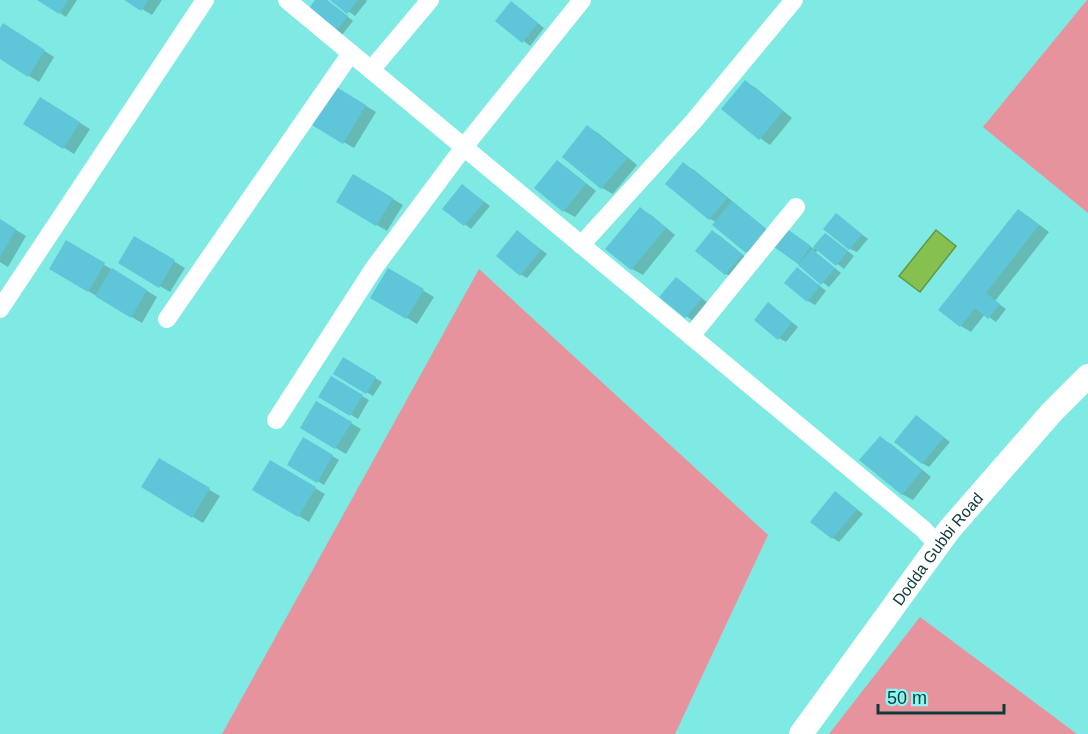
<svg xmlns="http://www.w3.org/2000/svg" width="1088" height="734" font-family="Arial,sans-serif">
<rect width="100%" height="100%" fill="#7fe9e4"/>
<!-- green -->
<g fill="#e7939d">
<polygon points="1087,0 1088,0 1088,213 983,127"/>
<polygon points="479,269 768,535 675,734 222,734"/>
<polygon points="920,617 1077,734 829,734"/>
</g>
<!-- water -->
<polygon fill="#86c04f" stroke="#619849" stroke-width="1.5" points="936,230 956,246 920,292 899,276"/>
<!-- shadow -->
<g fill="#0003">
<polygon points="39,0 77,0 66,17"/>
<polygon points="127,0 162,0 152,15"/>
<polygon points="317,0 327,0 353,21 342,35 335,32"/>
<polygon points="333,0 366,0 367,1 355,16"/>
<polygon points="518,7 544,28 530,46 497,21"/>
<polygon points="0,31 14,32 54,57 39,82 0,58"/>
<polygon points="746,82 756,88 792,118 770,145 760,138"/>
<polygon points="336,88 376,112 354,148 314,125"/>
<polygon points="51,105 90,129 74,154 25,123"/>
<polygon points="588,127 598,133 637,165 613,194 602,188 564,156"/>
<polygon points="557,162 567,168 596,191 575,217 564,211 536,188"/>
<polygon points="683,164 694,170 775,236 758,258 747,251 714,224 716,222 710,219"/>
<polygon points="354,176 403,205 387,231 338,202"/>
<polygon points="463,186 490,206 471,229 444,208"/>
<polygon points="640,209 651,215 675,235 643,275 632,269 608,249"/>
<polygon points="1018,210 1029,217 1049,232 995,301 1006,309 996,322 985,314 971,332 961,326"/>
<polygon points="837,215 868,239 857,252 850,249"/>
<polygon points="0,220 26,236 8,267 0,262"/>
<polygon points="518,232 547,254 527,278 520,274"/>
<polygon points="713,232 720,236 748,259 733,278 726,274"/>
<polygon points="826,234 854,256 844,269 818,249 816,253 841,273 829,287 776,247 794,235 814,249"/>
<polygon points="135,238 185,268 170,292 120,263"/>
<polygon points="67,242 157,297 142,323 51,269"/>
<polygon points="388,270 434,297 417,324 372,297"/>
<polygon points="804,273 826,291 815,305 808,301"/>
<polygon points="683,283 708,303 693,321 662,297"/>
<polygon points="769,304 798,327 786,342 779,338"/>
<polygon points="344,359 382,382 373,396 335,373"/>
<polygon points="331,378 369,400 358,419 320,396"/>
<polygon points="317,403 361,429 346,454 302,428"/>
<polygon points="917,417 950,442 929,467 922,463"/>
<polygon points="880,438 891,444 931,477 913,500 902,494"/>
<polygon points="304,439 339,460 324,485 289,464"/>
<polygon points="159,460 220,496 203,523 143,487"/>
<polygon points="271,462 325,494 309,522 254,489"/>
<polygon points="836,493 863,514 839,542 833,538"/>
</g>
<!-- building -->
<g fill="#5fc6d9">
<polygon points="37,0 68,0 59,14"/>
<polygon points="124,0 148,0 141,11"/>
<polygon points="315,0 327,0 348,16 334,33 307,11"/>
<polygon points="330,0 358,0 347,14"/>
<polygon points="511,1 538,23 522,43 495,21"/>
<polygon points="3,23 45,50 28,77 0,59 0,28"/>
<polygon points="745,80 783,111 759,140 721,109"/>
<polygon points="335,86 366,105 343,144 312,125"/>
<polygon points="40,97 80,122 63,149 23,124"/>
<polygon points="587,125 627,158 601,189 562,157"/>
<polygon points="557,160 586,184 563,212 534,188"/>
<polygon points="683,162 727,198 709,220 665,184"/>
<polygon points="353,174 393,198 376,226 336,202"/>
<polygon points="462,184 484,202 464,226 442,209"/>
<polygon points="732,201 766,229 746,253 712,225"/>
<polygon points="640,207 666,228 631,270 605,249"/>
<polygon points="1018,209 1039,225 986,293 1000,304 988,319 975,308 960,327 938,310"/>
<polygon points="836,213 862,234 849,250 823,229"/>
<polygon points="0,219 16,229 0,257"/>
<polygon points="787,229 811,246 798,264 774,247"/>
<polygon points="517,230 541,250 520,276 496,256"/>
<polygon points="712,230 742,255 725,275 695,251"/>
<polygon points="825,233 848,251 836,266 813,247"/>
<polygon points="134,236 175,260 159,288 118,263"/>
<polygon points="66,240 105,263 88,292 49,269"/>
<polygon points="812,249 835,268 821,285 798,265"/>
<polygon points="797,267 820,286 807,302 784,283"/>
<polygon points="112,268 147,290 131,318 95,296"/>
<polygon points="388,268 424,289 406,319 370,298"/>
<polygon points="676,277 702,298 685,318 659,297"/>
<polygon points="768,302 792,322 778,340 754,320"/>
<polygon points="343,357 376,377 366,394 333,374"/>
<polygon points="331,376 363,395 350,416 318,397"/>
<polygon points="316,401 352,422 335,449 300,428"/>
<polygon points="916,415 944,437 922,464 894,442"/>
<polygon points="880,436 922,470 902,495 859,460"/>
<polygon points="303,437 333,455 317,483 287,465"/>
<polygon points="159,458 210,488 192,518 141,487"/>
<polygon points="270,460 316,487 298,517 252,490"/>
<polygon points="835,491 857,509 832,539 810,522"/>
</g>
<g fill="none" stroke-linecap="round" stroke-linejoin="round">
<!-- minor -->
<g stroke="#fff" stroke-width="18">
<polyline points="287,0 923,529 938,545"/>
<polyline points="371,70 430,0"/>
<polyline points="581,245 693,122 794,0"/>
<polyline points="0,309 205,0"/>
<polyline points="167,319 351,53"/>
<polyline points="691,336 796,207"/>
<polyline points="276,420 374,268 464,147 582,0"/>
</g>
<!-- secondary -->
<path stroke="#fff" stroke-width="24" id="s1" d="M801,734l148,-204 102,-117 37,-37"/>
</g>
<g text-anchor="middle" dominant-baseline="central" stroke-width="6" stroke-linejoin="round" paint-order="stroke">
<!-- street labels -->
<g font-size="16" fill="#0c3c3a" stroke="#8cf6f1">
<text stroke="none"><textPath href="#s1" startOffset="230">Dodda Gubbi Road</textPath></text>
</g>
</g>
<!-- scale -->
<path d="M878 704v9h126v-9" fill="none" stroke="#0c3c3a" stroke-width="3"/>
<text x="887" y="704" font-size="18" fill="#0c3c3a" stroke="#8cf6f1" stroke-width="4.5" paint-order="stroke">50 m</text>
</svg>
